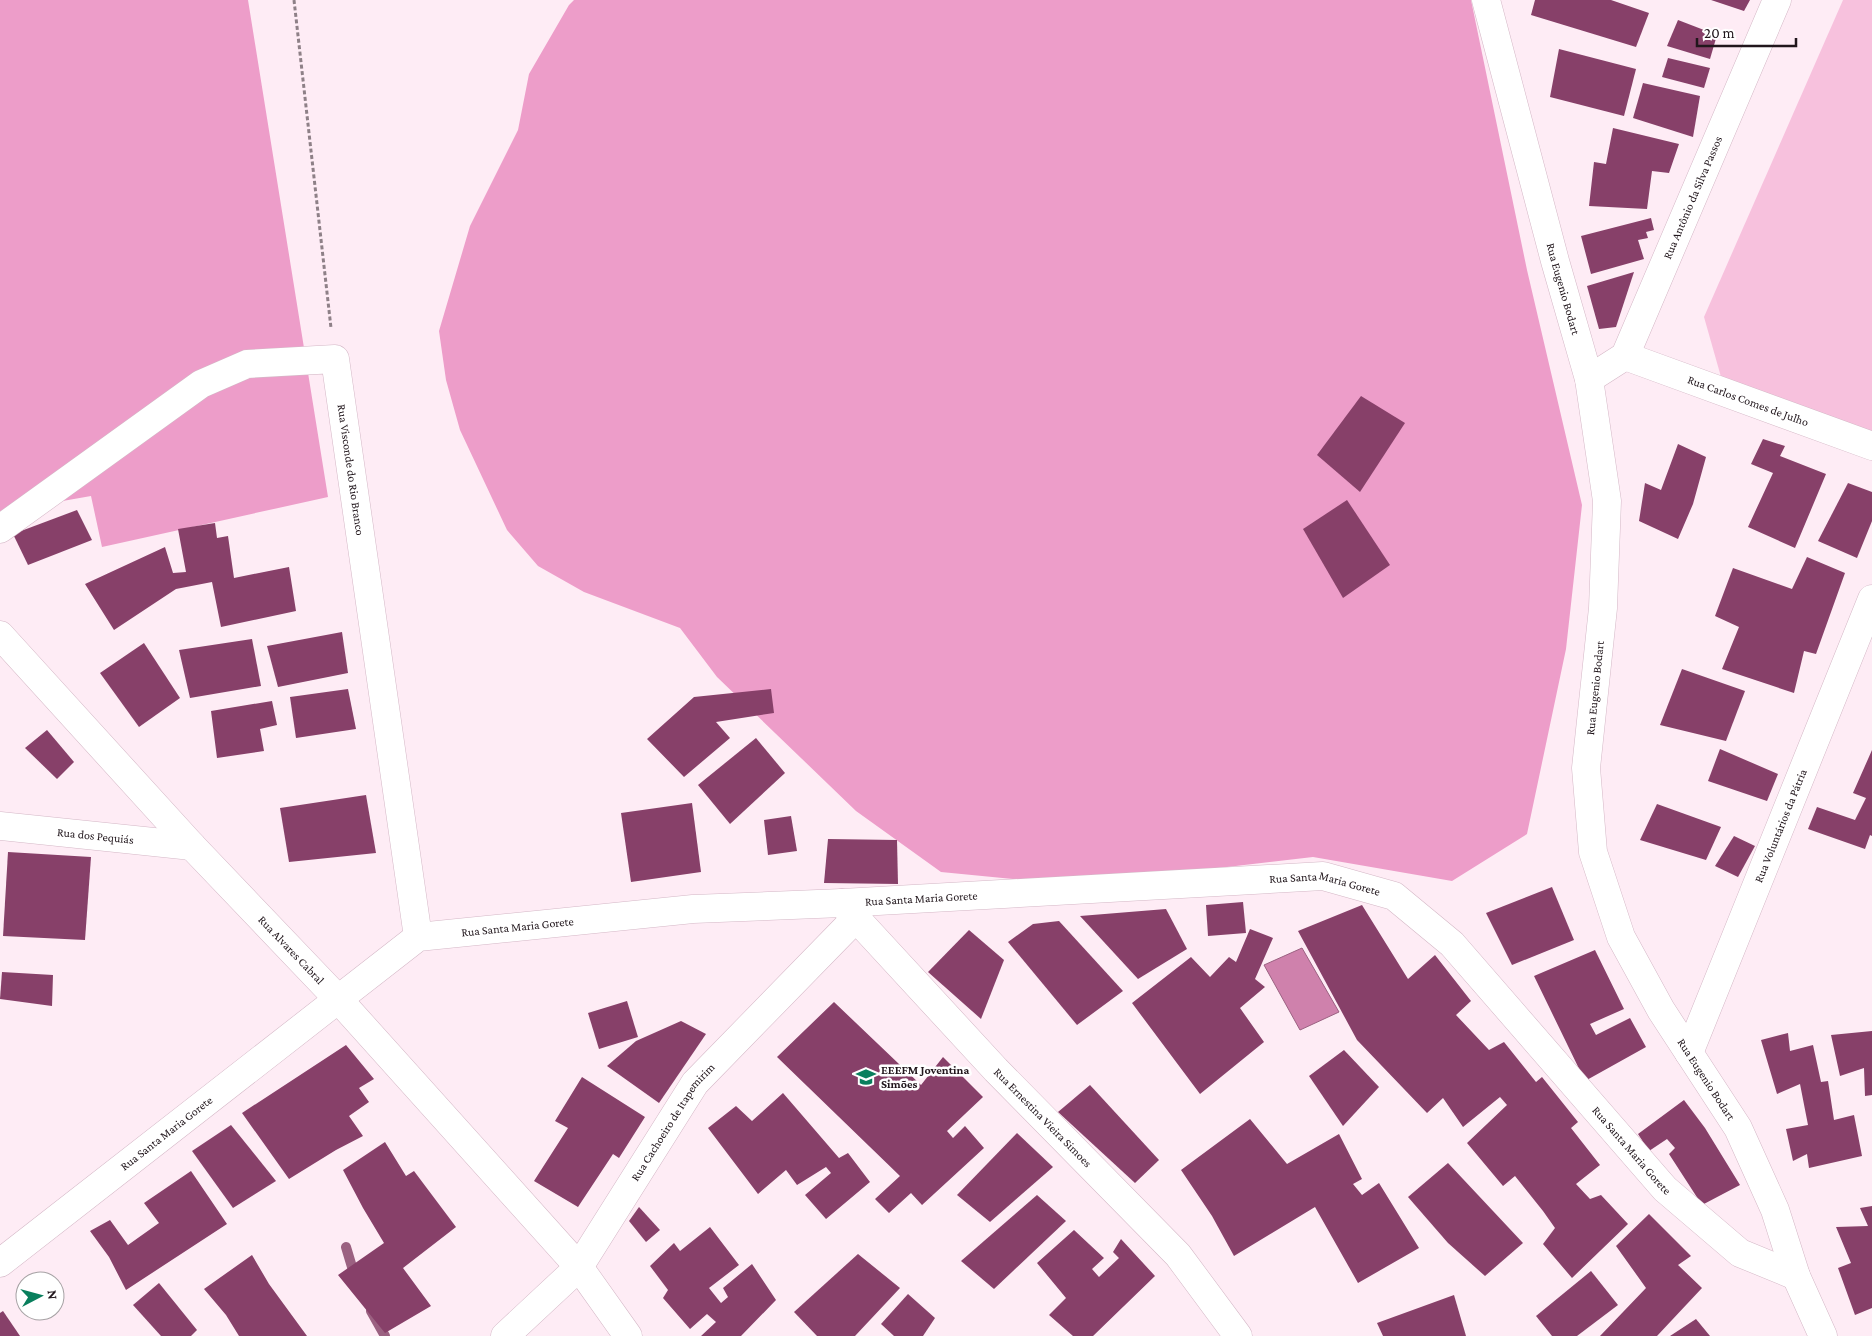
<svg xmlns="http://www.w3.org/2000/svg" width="1872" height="1336" font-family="'Crimson Pro',serif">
<rect width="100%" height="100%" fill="#feecf5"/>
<!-- green -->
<polygon fill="#f7c1dd" points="1843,0 1872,0 1872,443 1725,391 1704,317"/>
<!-- forest -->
<g fill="#ed9dc9">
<polygon points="0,0 248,0 328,497 102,547 91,496 0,512"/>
<polygon points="574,0 1471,0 1527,270 1582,505 1566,649 1527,834 1452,881 1313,857 1073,885 941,872 856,811 717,677 680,628 584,592 538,566 507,530 460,430 446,380 439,331 470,226 518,130 529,74 569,5"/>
</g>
<!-- water -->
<polygon fill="#cf81ac" stroke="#9b6181" points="1302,948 1339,1012 1300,1030 1264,965"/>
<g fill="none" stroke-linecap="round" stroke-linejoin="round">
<!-- stream -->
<g stroke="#9b6181" stroke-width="10">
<polyline points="346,1247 355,1277"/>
<polyline points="371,1311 385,1336"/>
</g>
</g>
<!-- building -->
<g fill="#874069">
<polygon points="1535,0 1611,0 1649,13 1636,47 1531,15"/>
<polygon points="1711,0 1750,0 1744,11"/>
<polygon points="1678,20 1717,35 1710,59 1667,46"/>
<polygon points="1559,49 1636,69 1624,116 1550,97"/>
<polygon points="1668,58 1710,68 1704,88 1662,77"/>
<polygon points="1643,83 1700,96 1693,137 1633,118"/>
<polygon points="1613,128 1679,144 1669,173 1652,171 1647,209 1589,206 1594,162 1606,164"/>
<polygon points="1651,218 1654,230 1646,232 1648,238 1638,240 1644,259 1591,274 1581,236"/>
<polygon points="1634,272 1616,327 1599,329 1587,286"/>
<polygon points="1361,396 1405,423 1360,492 1317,455"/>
<polygon points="1763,439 1785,446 1780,456 1826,474 1795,548 1748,527 1773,473 1751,464"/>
<polygon points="1678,444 1706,457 1693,504 1678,539 1639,521 1645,483 1661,490"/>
<polygon points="1848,483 1872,492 1872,521 1857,558 1818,541"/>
<polygon points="1347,500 1390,565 1343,598 1303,529"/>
<polygon points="77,510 92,540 28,565 13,534"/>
<polygon points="215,523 217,538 228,536 234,578 289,567 296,611 221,627 212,582 176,589 114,630 85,584 165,547 173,573 186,572 178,529"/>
<polygon points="1807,557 1845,573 1816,654 1804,651 1794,693 1722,669 1739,627 1715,616 1733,568 1792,589"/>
<polygon points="342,632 348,673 278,687 267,646"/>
<polygon points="252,639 261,686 190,698 179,650"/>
<polygon points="144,643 180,698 139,727 100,673"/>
<polygon points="1682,669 1745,691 1726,741 1660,725"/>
<polygon points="348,689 356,729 296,738 290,697"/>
<polygon points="771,689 774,713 716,722 730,738 684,777 647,739 694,697"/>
<polygon points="272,701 277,725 260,729 264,751 217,758 211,711"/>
<polygon points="47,730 74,762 57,779 25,748"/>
<polygon points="756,738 785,773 730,824 698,785"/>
<polygon points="1720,749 1778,774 1767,801 1708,781"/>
<polygon points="1872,750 1872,836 1870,835 1865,849 1808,829 1817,807 1855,820 1866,798 1853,793"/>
<polygon points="366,795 376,853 289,862 280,808"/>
<polygon points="692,803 701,872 631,882 621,813"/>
<polygon points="1657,804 1721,827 1706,860 1640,840"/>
<polygon points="791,816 797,851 768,855 764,820"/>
<polygon points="1734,836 1755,846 1738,877 1715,866"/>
<polygon points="828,839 897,840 898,884 824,883"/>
<polygon points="8,852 91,857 85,940 3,936"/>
<polygon points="1552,887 1574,940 1512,965 1486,913"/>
<polygon points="1243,902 1246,933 1208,936 1206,905"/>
<polygon points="1362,905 1408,979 1435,955 1471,1001 1456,1015 1489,1050 1504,1042 1536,1082 1542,1077 1578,1122 1571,1128 1600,1165 1576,1184 1590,1199 1601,1195 1628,1224 1572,1278 1543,1244 1555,1228 1543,1211 1515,1176 1503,1186 1467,1143 1507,1105 1500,1097 1463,1127 1443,1098 1427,1113 1357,1040 1298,931"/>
<polygon points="1166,909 1187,949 1138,979 1080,916"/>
<polygon points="1059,921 1123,991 1077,1025 1008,942 1033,924"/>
<polygon points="1250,929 1273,938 1255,979 1265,987 1240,1008 1264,1042 1200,1094 1132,1003 1191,957 1210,977 1229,957 1236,962"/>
<polygon points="969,930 1004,960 981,1019 928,972"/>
<polygon points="1595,950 1624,1009 1590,1024 1596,1035 1630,1018 1646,1047 1585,1081 1534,976"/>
<polygon points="2,972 53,975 52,1006 0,999"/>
<polygon points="627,1001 638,1037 599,1049 588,1013"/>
<polygon points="834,1002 921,1085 943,1057 983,1097 947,1131 953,1138 965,1126 984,1148 922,1205 911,1193 889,1213 875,1199 900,1176 777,1057"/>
<polygon points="681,1021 706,1034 659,1103 607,1066 636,1041"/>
<polygon points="1872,1031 1872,1095 1865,1096 1864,1068 1840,1076 1831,1035"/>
<polygon points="1788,1033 1790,1051 1813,1045 1821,1082 1828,1081 1834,1120 1854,1115 1862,1156 1809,1168 1807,1154 1793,1161 1786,1129 1808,1125 1800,1084 1777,1094 1761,1040"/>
<polygon points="346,1045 374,1079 359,1088 369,1102 349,1116 363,1136 336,1150 289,1179 242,1113"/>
<polygon points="1344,1050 1379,1087 1343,1126 1309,1076"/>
<polygon points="582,1077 645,1117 619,1158 613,1154 578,1207 534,1181 568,1128 555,1121"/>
<polygon points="1090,1085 1159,1160 1135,1183 1058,1112"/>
<polygon points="783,1093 839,1158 848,1153 870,1182 826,1219 805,1195 831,1173 826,1167 797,1185 786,1170 758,1194 708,1128 736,1106 752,1121"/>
<polygon points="1684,1100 1705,1128 1740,1185 1702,1205 1669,1154 1675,1148 1667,1139 1649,1151 1638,1134"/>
<polygon points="1250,1119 1287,1164 1339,1134 1362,1179 1353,1184 1362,1195 1379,1183 1419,1248 1358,1283 1315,1207 1234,1256 1212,1216 1181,1170"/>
<polygon points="231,1125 276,1181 233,1208 192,1151"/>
<polygon points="1017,1133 1053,1167 990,1222 957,1195"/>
<polygon points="385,1142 406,1176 414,1171 456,1227 403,1268 431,1306 385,1333 338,1275 384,1243 363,1208 343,1170"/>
<polygon points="1448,1163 1523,1243 1485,1276 1448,1243 1408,1197"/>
<polygon points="191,1171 227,1224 126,1290 109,1257 90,1231 110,1220 128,1245 159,1223 144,1203"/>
<polygon points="1037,1195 1066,1221 994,1289 961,1261"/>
<polygon points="1872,1206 1872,1308 1855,1315 1838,1268 1851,1263 1836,1227 1868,1226 1860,1208"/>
<polygon points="639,1207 660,1230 646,1242 629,1221"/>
<polygon points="1649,1214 1691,1256 1678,1265 1702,1288 1657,1336 1600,1336 1646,1288 1616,1246"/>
<polygon points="710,1227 739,1265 709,1288 721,1303 728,1297 723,1288 752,1264 776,1300 741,1336 701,1336 716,1322 707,1314 690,1329 663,1298 668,1290 650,1266 674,1243 680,1251"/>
<polygon points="1074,1230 1104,1258 1092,1269 1099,1277 1119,1258 1113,1252 1121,1239 1155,1276 1093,1336 1073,1336 1049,1315 1066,1298 1037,1263"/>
<polygon points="858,1254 900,1288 855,1336 817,1336 794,1312"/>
<polygon points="252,1255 269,1284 307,1336 239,1336 226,1315 204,1289"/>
<polygon points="1591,1271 1618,1305 1577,1336 1552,1336 1536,1316"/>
<polygon points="159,1283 197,1330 191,1336 161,1336 133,1305"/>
<polygon points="908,1294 935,1318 923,1336 894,1336 881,1324"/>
<polygon points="1454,1295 1466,1336 1383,1336 1377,1323"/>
<polygon points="3,1311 20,1336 0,1336 0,1313"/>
<polygon points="1696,1319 1710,1336 1670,1336"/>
</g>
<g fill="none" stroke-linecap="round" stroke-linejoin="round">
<defs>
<g id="street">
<path id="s1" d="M1625,356l247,90"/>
<path id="s2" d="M1589,379l36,-23 152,-356"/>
<path id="s3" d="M0,529l201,-145 46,-20 88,-5 83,578"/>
<path id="s4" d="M0,635l192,211 147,154 240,267 49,69"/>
<path id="s5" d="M0,826l192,20"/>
<path id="s6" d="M842,903l154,167 182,185 60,81"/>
<path id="s7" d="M1689,1053l183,-454"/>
<path id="s8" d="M0,1263l418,-326 275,-28 149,-6 481,-27 71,20 58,48 213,245 75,64 56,23"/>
<path id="s9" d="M505,1336l74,-69 116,-184 160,-164"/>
</g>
<g id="secondary">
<path id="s10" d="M1486,0l69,261 34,118 18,122 -4,107 -17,160 7,84 28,85 40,73 77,118 37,82 21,66 27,60"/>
</g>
</defs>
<!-- street casing -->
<use href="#street" stroke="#d4b7c6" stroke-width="29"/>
<!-- secondary casing -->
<use href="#secondary" stroke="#d4b7c6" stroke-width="29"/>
<!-- path -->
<polyline stroke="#8e8087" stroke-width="3" stroke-dasharray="4 2.5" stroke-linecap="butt" points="294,0 331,328"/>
<!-- street -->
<use href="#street" stroke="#fff" stroke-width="28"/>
<!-- secondary -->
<use href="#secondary" stroke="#fff" stroke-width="28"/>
</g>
<!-- icons -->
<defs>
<symbol id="school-bare" viewBox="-9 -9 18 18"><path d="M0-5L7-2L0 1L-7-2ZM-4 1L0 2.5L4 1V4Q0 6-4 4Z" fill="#097f5d" stroke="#fff" stroke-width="2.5" paint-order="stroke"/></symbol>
</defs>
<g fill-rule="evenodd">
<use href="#school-bare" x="852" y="1063" width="28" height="28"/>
</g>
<g text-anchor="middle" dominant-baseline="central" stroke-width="5" stroke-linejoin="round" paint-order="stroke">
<!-- street labels -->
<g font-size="12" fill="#21161c" stroke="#fff">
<text stroke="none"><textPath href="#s2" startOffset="215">Rua Antônio da Silva Passos</textPath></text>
<text stroke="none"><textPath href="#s10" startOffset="299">Rua Eugenio Bodart</textPath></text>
<text stroke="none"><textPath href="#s1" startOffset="131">Rua Carlos Comes de Julho</textPath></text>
<text stroke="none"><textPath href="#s3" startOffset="498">Rua Visconde do Rio Branco</textPath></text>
<text transform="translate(1595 688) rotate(-84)">Rua Eugenio Bodart</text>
<text stroke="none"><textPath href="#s7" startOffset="245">Rua Voluntários da Pátria</textPath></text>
<text stroke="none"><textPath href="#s5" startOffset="96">Rua dos Pequiás</textPath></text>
<text stroke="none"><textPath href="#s8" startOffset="1440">Rua Santa Maria Gorete</textPath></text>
<text stroke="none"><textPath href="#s8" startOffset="1035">Rua Santa Maria Gorete</textPath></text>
<text stroke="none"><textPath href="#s8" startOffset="630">Rua Santa Maria Gorete</textPath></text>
<text stroke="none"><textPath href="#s4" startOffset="429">Rua Alvares Cabral</textPath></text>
<text stroke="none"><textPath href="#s10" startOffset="1124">Rua Eugenio Bodart</textPath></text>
<text stroke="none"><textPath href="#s6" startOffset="294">Rua Ernestina Vieira Simoes</textPath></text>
<text stroke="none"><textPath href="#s9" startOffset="274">Rua Cachoeiro de Itapemirim</textPath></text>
<text stroke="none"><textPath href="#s8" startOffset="211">Rua Santa Maria Gorete</textPath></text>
<text stroke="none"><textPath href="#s8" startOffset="1860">Rua Santa Maria Gorete</textPath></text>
</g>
<!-- poi labels -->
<g font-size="12" font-weight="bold" fill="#21161c" stroke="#fff" text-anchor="start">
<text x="881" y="1070">EEEFM Joventina<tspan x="881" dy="14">Simões</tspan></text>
</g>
</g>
<!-- north arrow -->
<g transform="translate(40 1296) rotate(84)"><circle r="24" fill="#ffffff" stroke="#a6a2a4"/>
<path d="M0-4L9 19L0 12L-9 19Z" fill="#097f5d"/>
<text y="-8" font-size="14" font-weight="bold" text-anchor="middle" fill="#21161c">N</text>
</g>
<!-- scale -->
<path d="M1697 38v8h99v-8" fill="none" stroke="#21161c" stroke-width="2.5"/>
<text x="1704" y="38" font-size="15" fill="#21161c" stroke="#ffffff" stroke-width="4" paint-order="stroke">20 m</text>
</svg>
